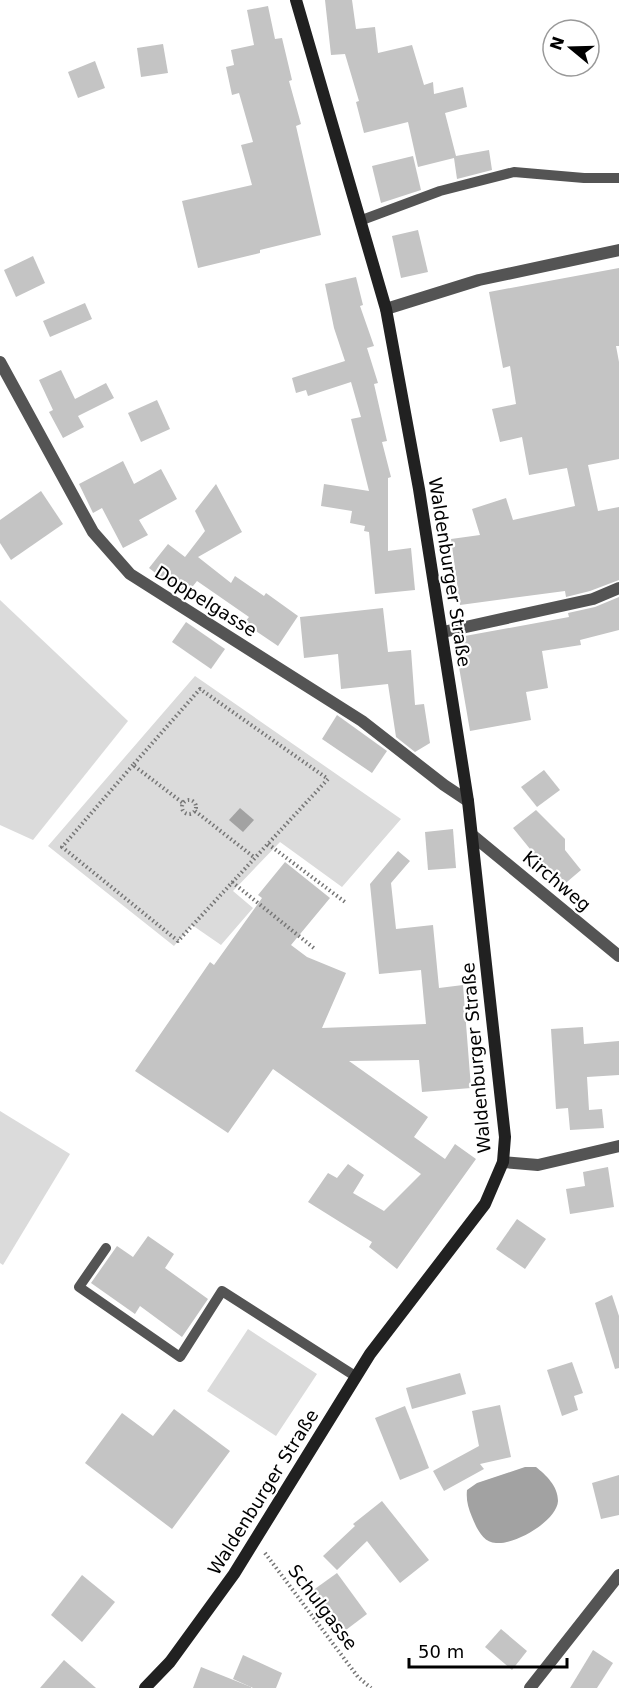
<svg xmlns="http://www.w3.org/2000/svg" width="619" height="1688" font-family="'DejaVu Sans',sans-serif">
<rect width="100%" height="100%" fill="#fff"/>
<!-- green -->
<g fill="#dbdbdb">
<polygon points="0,600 128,721 33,840 0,825"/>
<polygon points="195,676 401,819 342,887 280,842 233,891 253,908 221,945 192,925 174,946 48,846"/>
<polygon points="0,1111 70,1154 3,1265 0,1263"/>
<polygon points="248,1329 317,1374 276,1436 207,1391"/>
</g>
<!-- water -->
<g fill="#a2a2a2">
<polygon points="240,808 254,820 243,832 229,820"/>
<path d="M525,1467h11c10,8 22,19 22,34 -1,20 -43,44 -62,42 -13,0 -20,-16 -24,-26 -4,-10 -6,-17 -5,-27l10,-7z"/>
</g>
<!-- building -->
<g fill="#c4c4c4">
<polygon points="325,0 352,0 356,29 375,27 378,53 412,45 424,85 433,82 434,94 463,87 467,107 445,113 456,156 489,150 492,170 457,179 454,158 418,167 408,122 364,133 356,102 359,101 345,54 331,55"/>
<polygon points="268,6 275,39 282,38 292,80 289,81 301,124 296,126 321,235 260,250 260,253 198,268 182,201 252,185 241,145 253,142 239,93 232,95 226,67 234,65 231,50 254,45 247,10"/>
<polygon points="163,44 168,73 141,77 137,48"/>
<polygon points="95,61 105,88 78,98 68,72"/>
<polygon points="413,156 421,190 381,203 372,166"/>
<polygon points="418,230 428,272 401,278 392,236"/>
<polygon points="33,256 45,283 16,297 4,270"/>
<polygon points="619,268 619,346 616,346 619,362 619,459 588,465 598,511 619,507 619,580 590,591 566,597 565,591 460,605 451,539 480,535 472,509 506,498 513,520 575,506 567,468 529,475 522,437 500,442 492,409 516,404 510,366 503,368 489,292"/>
<polygon points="356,277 363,305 360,306 374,346 367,348 378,383 374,384 387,441 382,442 391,477 388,478 388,551 411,548 415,590 375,594 369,532 364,531 365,526 350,523 352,511 321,506 324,484 369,491 351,419 361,417 351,382 308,396 306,390 296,393 292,378 345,361 334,328 325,284"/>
<polygon points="85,303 92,319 50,337 43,321"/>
<polygon points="61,370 75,399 106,383 114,398 78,416 84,427 63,438 49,412 53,410 39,380"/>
<polygon points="157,400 170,429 141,442 128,413"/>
<polygon points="123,461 134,484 161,469 177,499 139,520 148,535 123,548 102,508 93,513 79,484"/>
<polygon points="216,484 242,532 198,557 231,583 235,576 264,596 266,593 298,616 278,646 244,623 249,617 197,581 185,596 149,568 168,544 185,557 205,531 195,511"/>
<polygon points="41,491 63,524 11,560 0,543 0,520"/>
<polygon points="619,597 619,630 580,640 581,645 542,651 548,688 526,692 531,720 470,731 454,638 569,617 568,613 595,607"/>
<polygon points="383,608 388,652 411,650 415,705 424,704 430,743 415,752 396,737 388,684 341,689 338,654 304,658 300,617"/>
<polygon points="186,622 225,649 211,669 172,642"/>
<polygon points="337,715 387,751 372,773 322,739"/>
<polygon points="544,770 560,790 537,807 521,787"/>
<polygon points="536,810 565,839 565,850 581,870 561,887 513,828"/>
<polygon points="453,829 456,868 428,870 425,832"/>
<polygon points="398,851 410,861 391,883 396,929 433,925 439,988 463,985 471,1088 422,1092 419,1060 349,1061 428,1117 414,1137 445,1159 455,1144 476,1159 397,1269 369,1247 372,1242 308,1202 328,1173 337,1178 348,1164 364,1175 353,1193 384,1211 421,1174 273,1069 228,1133 135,1071 210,962 214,965 262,898 258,895 285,862 330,898 291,945 307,957 346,973 322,1028 426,1024 421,970 379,974 370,884"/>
<polygon points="583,1027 584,1044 619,1041 619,1075 587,1077 589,1110 602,1109 604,1128 570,1130 568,1108 556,1109 551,1029"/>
<polygon points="608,1167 614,1207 570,1214 566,1189 585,1186 583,1172"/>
<polygon points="517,1219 546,1239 525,1269 496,1249"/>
<polygon points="148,1236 174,1254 165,1268 208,1299 182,1337 140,1306 135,1314 91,1283 117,1246 133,1257"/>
<polygon points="612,1295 619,1316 619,1368 615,1369 595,1303"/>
<polygon points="572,1362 583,1393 574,1396 578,1410 562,1416 547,1370"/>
<polygon points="460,1373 466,1394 412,1409 406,1388"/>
<polygon points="500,1405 511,1457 480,1464 484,1469 444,1491 433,1471 479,1446 472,1411"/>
<polygon points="405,1406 429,1468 400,1480 375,1418"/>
<polygon points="174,1409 230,1451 172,1529 85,1463 122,1413 153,1436"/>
<polygon points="619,1475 619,1515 601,1519 592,1483"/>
<polygon points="382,1501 429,1560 400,1583 367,1541 337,1570 323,1556 355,1526 353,1524"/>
<polygon points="337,1573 367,1614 342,1633 312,1591"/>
<polygon points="82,1575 115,1602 82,1642 51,1615"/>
<polygon points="501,1629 527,1651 512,1670 485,1647"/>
<polygon points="593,1650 613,1663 597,1688 570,1688"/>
<polygon points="243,1655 282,1673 276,1688 253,1688 233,1679"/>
<polygon points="64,1660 96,1688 40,1688"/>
<polygon points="201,1667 251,1687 251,1688 193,1688"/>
</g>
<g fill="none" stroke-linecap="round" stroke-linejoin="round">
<!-- path -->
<g stroke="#767676" stroke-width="4" stroke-dasharray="1.5 3" stroke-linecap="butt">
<polyline points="133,765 62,847 178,941 328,779 200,689 133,765 183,803"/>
<circle cx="189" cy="807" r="7"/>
<polyline points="195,811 255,858"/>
<polyline points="268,844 345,902"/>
<polyline points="232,882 315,949"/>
<polyline points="265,1553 358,1677 371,1688"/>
</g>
<!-- service -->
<g stroke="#545454" stroke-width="10">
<polyline points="362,220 440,191 514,172 584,178 619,178"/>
<polyline points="106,1248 79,1287 180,1357 222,1291 355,1376"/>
</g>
<!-- minor -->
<g stroke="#545454" stroke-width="12">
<polyline points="386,309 479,280 619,250"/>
<polyline points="0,362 93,532 130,574 362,721 444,785 468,801"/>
<polyline points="443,632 593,599 619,588"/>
<polyline points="472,835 619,956"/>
<polyline points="503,1162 538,1165 619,1146"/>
<polyline points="530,1688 619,1575"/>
</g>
<!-- secondary -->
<polyline stroke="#212121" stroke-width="12" points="145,1688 170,1662 234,1574 370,1354 485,1204 503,1162 505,1137 468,801 419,489 386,309 296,0"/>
</g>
<g text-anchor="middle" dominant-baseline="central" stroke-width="4.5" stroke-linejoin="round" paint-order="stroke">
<!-- street labels -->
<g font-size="18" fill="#000" stroke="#fff">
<text transform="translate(450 572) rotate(81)">Waldenburger Straße</text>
<text transform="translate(206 601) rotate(32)">Doppelgasse</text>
<text transform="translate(557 881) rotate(40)">Kirchweg</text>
<text transform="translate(476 1058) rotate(-95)">Waldenburger Straße</text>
<text transform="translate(263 1492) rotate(-58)">Waldenburger Straße</text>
<text transform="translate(323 1607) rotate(53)">Schulgasse</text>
</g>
</g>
<!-- north arrow -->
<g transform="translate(571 48) rotate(289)"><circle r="28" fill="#ffffff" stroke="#999999" stroke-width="1.5"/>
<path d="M0-4.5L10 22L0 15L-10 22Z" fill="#000000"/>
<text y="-9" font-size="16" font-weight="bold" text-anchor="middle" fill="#000000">N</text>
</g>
<!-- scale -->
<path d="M409 1658v9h158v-9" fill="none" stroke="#000000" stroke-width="3"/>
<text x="418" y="1658" font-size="18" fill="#000000" stroke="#ffffff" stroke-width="4.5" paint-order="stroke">50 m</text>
</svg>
